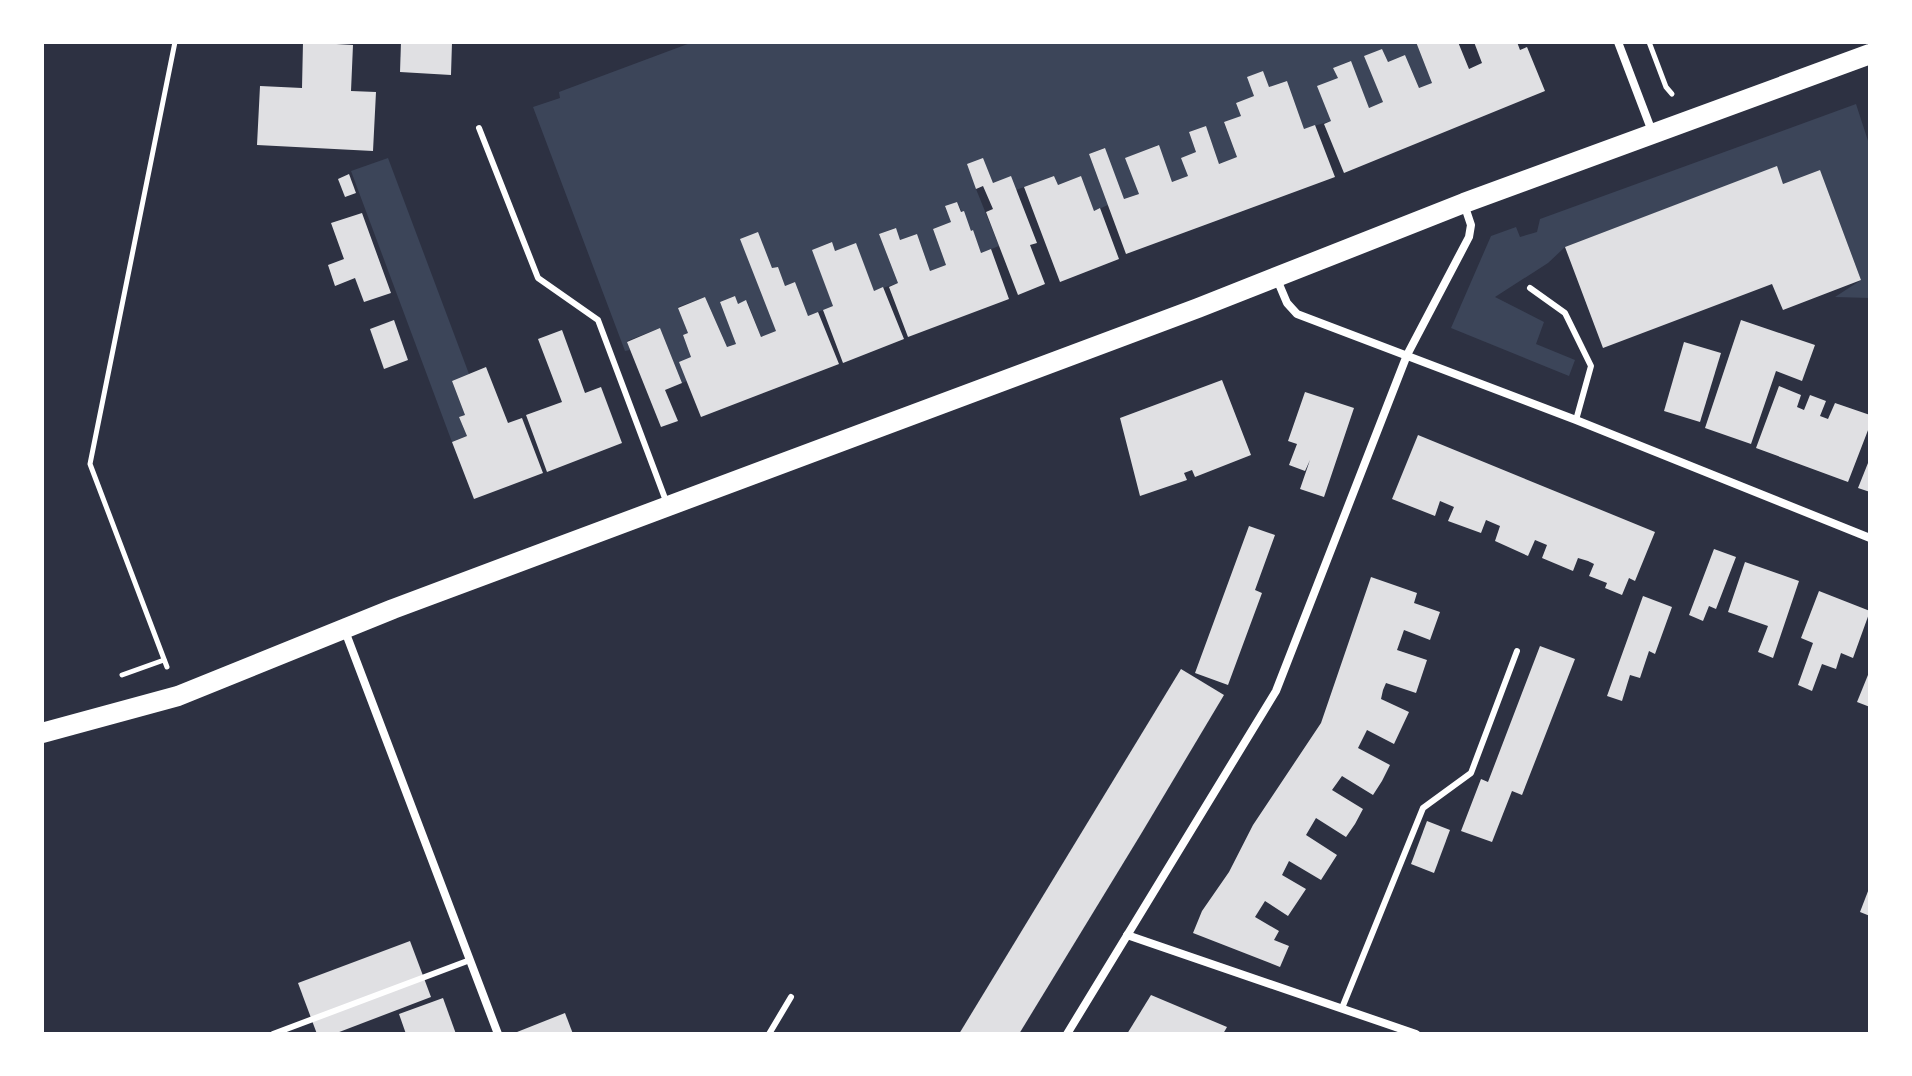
<svg xmlns="http://www.w3.org/2000/svg" width="1912" height="1076" font-family="'Noto Sans',sans-serif">
<rect width="100%" height="100%" fill="#2d3142"/>
<!-- green -->
<g fill="#3c4559">
<polygon points="693,42 1416,42 1432,83 1419,88 1405,55 1388,62 1382,49 1365,56 1383,102 1369,108 1350,61 1333,68 1338,78 1331,121 1304,129 1287,81 1269,87 1263,71 1248,77 1254,96 1236,103 1241,116 1224,123 1237,157 1219,164 1206,126 1189,132 1196,152 1182,158 1188,176 1172,182 1158,145 1126,158 1139,194 1124,199 1104,148 1089,154 1108,205 1094,211 1081,176 1058,185 1054,176 1016,190 993,183 983,159 976,189 999,246 981,253 973,231 971,231 957,202 945,207 951,222 933,229 946,265 930,271 917,234 900,240 895,228 879,234 898,283 874,291 856,244 835,251 831,242 813,250 833,306 808,316 795,282 785,286 778,267 772,268 776,331 761,337 747,301 738,304 735,296 720,302 736,344 727,347 705,297 678,307 688,333 683,335 691,357 687,381 682,383 660,328 627,341 630,350 625,351 533,107 560,98 559,92"/>
<polygon points="1856,104 1870,147 1870,298 1835,297 1861,280 1820,170 1783,184 1776,167 1565,247 1548,263 1495,297 1544,322 1536,344 1575,360 1569,376 1451,328 1491,236 1516,227 1520,237 1537,232 1540,219"/>
<polygon points="388,158 469,374 452,381 465,415 459,417 467,436 452,442 351,171"/>
</g>
<!-- building -->
<g fill="#e0e0e3">
<polygon points="303,42 353,45 351,91 376,92 373,151 257,145 260,86 302,88"/>
<polygon points="401,42 452,42 451,75 400,72"/>
<polygon points="1416,42 1458,42 1469,69 1482,63 1474,42 1517,42 1520,50 1527,47 1545,91 1344,173 1324,124 1331,121 1317,86 1338,78 1333,68 1351,61 1369,108 1383,102 1364,56 1382,49 1388,62 1405,55 1419,88 1432,83"/>
<polygon points="1263,71 1269,87 1287,81 1304,129 1315,125 1335,177 1126,254 1089,154 1105,148 1124,199 1139,194 1125,158 1159,145 1172,182 1188,176 1181,158 1196,152 1189,132 1206,126 1219,164 1237,157 1224,122 1241,116 1236,103 1254,96 1247,77"/>
<polygon points="983,158 993,183 1011,176 1037,243 1030,245 1045,284 1018,295 986,212 993,209 983,186 976,189 967,164"/>
<polygon points="1777,166 1783,184 1820,170 1861,280 1783,310 1772,284 1603,348 1565,247"/>
<polygon points="349,174 356,193 345,197 338,179"/>
<polygon points="1054,176 1058,185 1081,176 1094,211 1100,208 1119,259 1060,282 1024,187"/>
<polygon points="957,202 961,212 964,211 971,231 973,230 981,253 991,249 1009,299 908,337 889,287 898,283 879,234 896,228 900,240 917,234 930,271 946,265 933,229 951,222 945,206"/>
<polygon points="362,213 391,293 364,302 355,278 335,286 328,265 344,259 331,223"/>
<polygon points="758,232 772,268 778,267 785,286 795,282 808,316 818,312 839,364 701,417 679,362 691,357 683,335 688,333 678,308 705,297 727,347 736,344 720,302 735,296 738,304 746,300 761,337 776,331 740,239"/>
<polygon points="832,242 835,251 856,243 874,291 883,287 904,339 843,363 823,310 833,306 812,250"/>
<polygon points="394,320 408,360 384,369 370,329"/>
<polygon points="1741,320 1815,345 1802,381 1776,371 1751,444 1705,428"/>
<polygon points="660,328 682,383 665,390 678,421 661,427 627,342"/>
<polygon points="562,330 585,393 601,387 622,443 547,472 526,415 562,402 538,339"/>
<polygon points="1684,342 1721,353 1700,422 1664,411"/>
<polygon points="486,367 508,423 522,418 543,473 474,499 452,442 467,436 459,417 465,415 452,381"/>
<polygon points="1222,380 1251,455 1195,477 1192,470 1184,473 1187,480 1140,496 1120,418"/>
<polygon points="1779,386 1801,395 1797,407 1804,410 1810,395 1826,401 1820,416 1828,419 1835,403 1870,415 1870,425 1848,482 1756,448"/>
<polygon points="1305,392 1354,408 1324,497 1300,489 1310,460 1305,471 1289,465 1297,444 1288,441"/>
<polygon points="1418,435 1655,532 1635,581 1629,578 1622,595 1605,588 1607,583 1589,576 1594,564 1588,561 1578,558 1573,571 1542,558 1547,545 1535,540 1528,556 1495,541 1500,526 1486,520 1481,533 1448,521 1454,507 1440,501 1435,516 1392,499"/>
<polygon points="1870,458 1870,492 1858,488"/>
<polygon points="1249,526 1275,535 1255,590 1262,593 1228,685 1195,673"/>
<polygon points="1714,549 1736,557 1716,609 1709,606 1703,621 1689,615"/>
<polygon points="1745,562 1799,581 1773,658 1758,652 1768,626 1728,612"/>
<polygon points="1371,577 1417,593 1414,603 1440,612 1430,640 1404,630 1397,650 1427,660 1416,693 1386,683 1383,690 1381,699 1409,712 1394,744 1367,730 1358,748 1390,765 1382,781 1373,795 1342,776 1332,790 1363,809 1355,824 1346,837 1316,818 1306,835 1337,855 1321,880 1289,861 1282,875 1306,889 1288,916 1265,901 1255,917 1279,931 1274,940 1289,946 1280,967 1193,933 1202,911 1229,872 1253,825 1321,723"/>
<polygon points="1819,591 1870,611 1853,658 1841,653 1836,669 1822,664 1812,691 1798,685 1813,643 1801,638"/>
<polygon points="1643,596 1672,607 1655,654 1649,651 1640,678 1630,675 1622,701 1607,696"/>
<polygon points="1540,646 1575,659 1522,795 1512,791 1492,842 1461,831 1481,779 1488,782"/>
<polygon points="1181,669 1224,695 1141,834 1019,1034 959,1034"/>
<polygon points="1870,670 1870,707 1857,702"/>
<polygon points="1427,821 1450,830 1434,873 1411,864"/>
<polygon points="1870,886 1870,916 1860,912"/>
<polygon points="410,941 431,997 334,1034 317,1034 298,983"/>
<polygon points="1151,995 1227,1027 1223,1034 1127,1034"/>
<polygon points="443,998 456,1034 406,1034 399,1014"/>
<polygon points="565,1013 573,1034 512,1034"/>
</g>
<g fill="none" stroke-linecap="round" stroke-linejoin="round">
<!-- path -->
<g stroke="#fff" stroke-width="5">
<polyline points="1649,42 1666,87 1672,94"/>
<polyline points="167,667 90,464 175,42"/>
<polyline points="122,675 164,660"/>
</g>
<!-- service -->
<g stroke="#fff" stroke-width="6">
<polyline points="479,128 538,278 598,320 666,501"/>
<polyline points="1530,288 1565,313 1591,366 1576,420"/>
<polyline points="1342,1008 1423,808 1471,773 1517,651"/>
<polyline points="273,1034 470,960"/>
<polyline points="769,1034 791,997"/>
</g>
<!-- minor -->
<g stroke="#fff" stroke-width="8">
<polyline points="1618,42 1653,134"/>
<polyline points="1276,277 1287,303 1297,314 1576,420 1870,538"/>
<polyline points="345,631 498,1034"/>
<polyline points="1127,935 1416,1034"/>
<polyline points="1067,1034 1276,691 1407,355 1469,237 1471,225 1464,204"/>
</g>
<!-- primary -->
<polyline stroke="#fff" stroke-width="20" points="42,733 178,696 393,609 1198,308 1464,203 1870,54"/>
</g>
<!-- border -->
<rect width="1912" height="1076" fill="none" stroke="#ffffff" stroke-width="88"/>
</svg>
